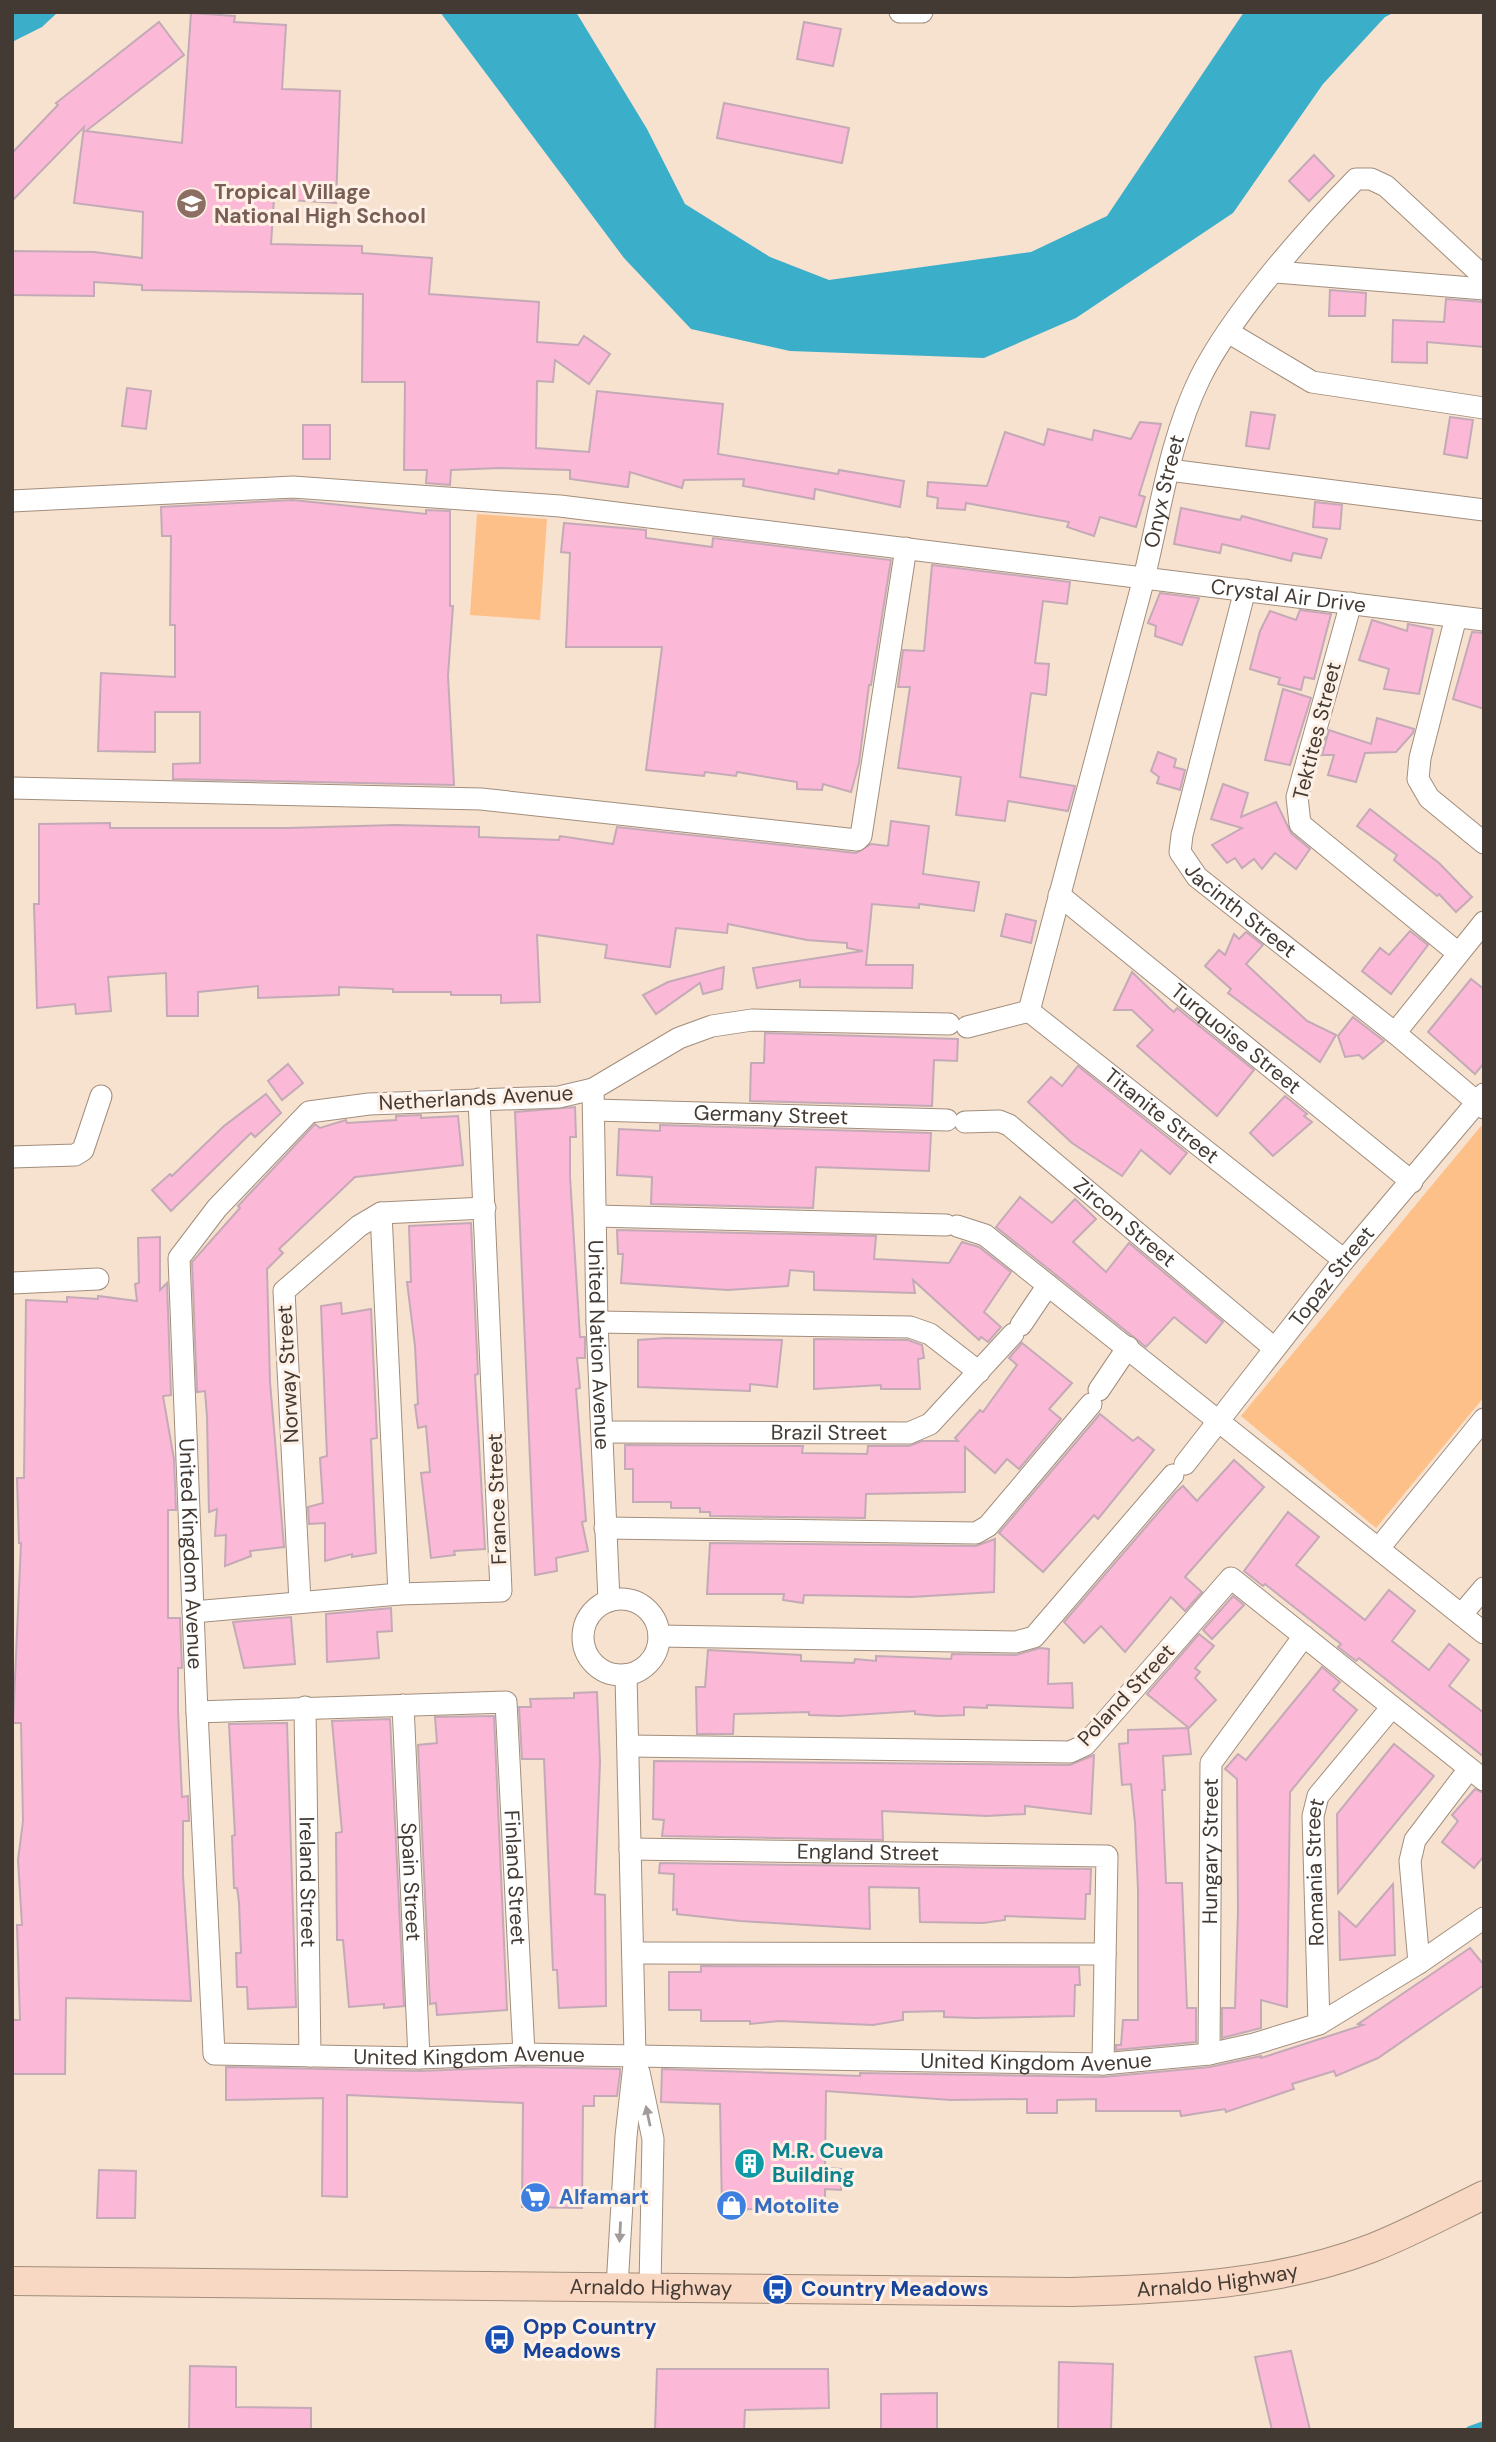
<svg xmlns="http://www.w3.org/2000/svg" width="1496" height="2442" font-family="'DM Sans',sans-serif">
<rect width="100%" height="100%" fill="#f7e1cf"/>
<!-- green -->
<g fill="#fdc089">
<polygon points="477,514 547,519 540,620 470,615"/>
<polygon points="1481,1126 1484,1128 1484,1397 1376,1528 1241,1416"/>
</g>
<!-- water -->
<g fill="#3baeca">
<polygon points="12,12 58,12 42,27 12,42"/>
<polygon points="440,12 576,12 647,129 685,204 770,257 829,280 1031,252 1107,216 1244,12 1395,12 1385,17 1323,84 1233,213 1076,318 984,358 790,351 691,329 624,258"/>
</g>
<g fill="none" stroke-linecap="round" stroke-linejoin="round">
<!-- stream -->
<polyline stroke="#3baeca" stroke-width="8" points="1470,2430 1484,2425"/>
</g>
<!-- building -->
<g fill="#fbb8d7" stroke="#c4aab6" stroke-width="2">
<polygon points="191,13 235,16 234,22 286,25 282,89 340,91 336,203 274,199 271,244 362,246 362,253 432,258 429,294 539,302 537,342 578,345 584,336 610,354 589,384 555,360 553,382 537,381 536,448 589,452 597,391 723,404 718,454 838,474 839,470 904,481 900,507 815,489 814,499 743,486 744,479 684,480 682,488 630,472 628,487 570,479 570,470 499,468 451,470 450,485 426,483 427,470 404,470 405,382 362,382 363,294 142,290 142,285 94,282 94,296 12,295 12,251 94,252 142,258 143,212 74,203 84,127 12,201 12,153 58,105 56,103 159,22 184,55 86,131 182,143"/>
<polygon points="804,22 841,29 833,66 797,59"/>
<polygon points="724,103 849,128 842,163 717,138"/>
<polygon points="1314,155 1334,176 1309,201 1289,181"/>
<polygon points="1330,290 1366,293 1365,316 1329,316"/>
<polygon points="1446,299 1484,302 1484,347 1427,342 1427,363 1392,362 1393,320 1444,322"/>
<polygon points="127,388 151,391 146,429 122,426"/>
<polygon points="1251,412 1275,415 1269,449 1246,446"/>
<polygon points="1450,417 1473,420 1467,458 1444,454"/>
<polygon points="1140,422 1161,424 1139,495 1145,497 1136,527 1100,517 1094,536 1067,527 1069,522 966,503 965,510 937,508 938,498 927,496 928,482 987,486 1005,432 1044,445 1048,429 1092,440 1094,430 1131,439"/>
<rect x="303" y="425" width="27" height="34"/>
<polygon points="293,500 426,514 426,510 450,511 450,606 453,606 448,676 454,785 173,779 173,764 200,763 200,712 155,712 155,752 98,751 101,673 175,677 175,625 170,625 171,536 162,536 161,507"/>
<polygon points="1315,502 1342,505 1340,529 1313,527"/>
<polygon points="1181,508 1240,520 1242,516 1327,539 1321,558 1293,553 1291,561 1222,544 1220,553 1174,544"/>
<polygon points="564,523 646,530 646,538 712,547 713,538 891,560 871,685 869,685 859,763 851,792 823,784 822,790 797,789 797,782 737,772 736,776 705,772 704,776 646,770 662,647 566,647 570,553 561,552"/>
<polygon points="932,565 1070,582 1067,604 1043,601 1035,663 1049,664 1046,695 1031,693 1020,777 1075,786 1068,811 1008,801 1005,821 956,815 961,777 898,768 910,687 898,687 903,650 924,651"/>
<polygon points="1160,593 1199,598 1182,645 1155,636 1156,626 1148,623"/>
<polygon points="1300,610 1331,614 1314,679 1304,677 1301,690 1278,684 1280,678 1250,669 1260,631 1270,611 1296,620"/>
<polygon points="1372,620 1407,631 1408,624 1433,629 1419,694 1384,689 1389,669 1359,660"/>
<polygon points="1472,632 1484,633 1484,709 1453,699"/>
<polygon points="1283,689 1311,698 1290,765 1265,760"/>
<polygon points="1377,718 1414,729 1413,733 1396,752 1365,753 1356,782 1328,775 1334,755 1322,755 1329,730 1371,744"/>
<polygon points="1158,752 1176,759 1174,767 1185,770 1180,790 1157,783 1159,777 1151,771"/>
<polygon points="1223,784 1248,793 1241,817 1276,802 1291,833 1310,849 1296,869 1275,853 1262,869 1254,859 1242,868 1235,858 1227,863 1212,845 1242,828 1211,819"/>
<polygon points="1370,809 1439,863 1472,897 1456,912 1439,894 1437,896 1394,860 1397,855 1357,826"/>
<polygon points="891,821 929,826 923,874 979,882 974,911 919,904 919,908 872,904 866,965 913,965 912,988 800,987 800,980 757,988 753,968 863,951 847,948 847,943 807,940 728,924 727,933 676,928 670,967 605,958 607,945 537,935 540,1002 501,1003 501,995 451,995 451,992 393,992 393,989 339,987 339,995 258,998 258,986 198,992 198,1016 167,1016 166,973 108,977 111,1011 76,1014 75,1004 37,1008 34,904 39,904 39,824 110,823 110,828 287,828 395,825 479,827 479,837 559,840 560,836 613,844 617,827 856,853 871,844 888,846"/>
<polygon points="1006,914 1036,921 1031,943 1001,936"/>
<polygon points="1410,931 1428,945 1391,994 1362,971 1380,948 1389,955"/>
<polygon points="1246,932 1263,945 1246,964 1307,1021 1336,1035 1320,1062 1228,993 1231,989 1205,966 1219,950 1225,955 1234,934 1239,939"/>
<polygon points="724,967 722,989 703,994 700,983 656,1014 643,995 668,982"/>
<polygon points="1132,972 1169,1008 1174,1012 1177,1008 1254,1070 1217,1116 1137,1046 1153,1030 1132,1010 1114,1010"/>
<polygon points="1471,979 1484,989 1484,1063 1475,1074 1428,1032"/>
<polygon points="1353,1017 1384,1041 1363,1059 1359,1055 1345,1057 1338,1036"/>
<polygon points="765,1033 958,1039 957,1061 934,1060 932,1106 750,1101 751,1063 764,1063"/>
<polygon points="288,1064 303,1083 282,1100 268,1081"/>
<polygon points="1078,1066 1187,1153 1170,1174 1141,1150 1122,1176 1072,1143 1028,1102 1051,1077 1062,1086"/>
<polygon points="266,1094 281,1113 255,1137 251,1133 171,1211 152,1190 170,1174 172,1176 224,1126"/>
<polygon points="1285,1096 1307,1114 1304,1116 1312,1122 1273,1156 1250,1133"/>
<polygon points="575,1107 576,1137 570,1137 570,1177 580,1337 585,1337 585,1358 577,1358 580,1388 576,1389 586,1521 582,1522 588,1551 556,1558 557,1571 535,1575 515,1112"/>
<polygon points="421,1115 421,1118 458,1116 463,1165 355,1177 279,1249 283,1253 267,1269 270,1382 284,1547 250,1551 251,1556 225,1566 226,1535 215,1536 217,1509 209,1512 207,1417 205,1391 197,1392 192,1262 240,1208 238,1206 315,1124 320,1128 346,1120 347,1123 396,1120 396,1116"/>
<polygon points="660,1125 931,1133 929,1171 816,1167 813,1208 651,1204 652,1177 617,1175 619,1129 660,1131"/>
<polygon points="1020,1197 1052,1223 1075,1199 1096,1219 1073,1242 1106,1272 1129,1243 1223,1322 1206,1343 1174,1317 1146,1347 996,1227"/>
<polygon points="471,1223 478,1374 475,1375 485,1549 454,1551 455,1555 431,1558 421,1473 430,1472 426,1426 418,1428 415,1405 418,1404 415,1346 407,1282 411,1282 409,1226"/>
<polygon points="617,1230 876,1236 874,1259 949,1263 962,1242 979,1247 1011,1272 984,1312 1001,1327 988,1342 981,1337 979,1340 913,1280 915,1293 814,1290 814,1272 790,1270 788,1286 728,1290 621,1283 623,1254 618,1254"/>
<polygon points="160,1237 160,1290 167,1283 171,1395 163,1396 174,1459 176,1510 168,1510 168,1618 180,1618 182,1668 178,1668 178,1711 182,1797 188,1796 189,1821 183,1821 183,1876 191,2001 66,1998 65,2074 12,2074 12,2020 20,2020 17,1925 22,1925 18,1860 23,1821 21,1723 13,1723 21,1543 19,1543 17,1478 24,1478 26,1300 67,1302 67,1297 98,1299 98,1296 137,1301 135,1284 139,1283 138,1238"/>
<polygon points="341,1303 342,1314 371,1309 377,1438 371,1439 376,1553 352,1557 352,1554 325,1561 325,1523 309,1524 308,1507 323,1503 320,1458 327,1456 321,1306"/>
<polygon points="666,1338 782,1340 777,1387 750,1384 750,1391 638,1387 638,1340"/>
<polygon points="814,1339 908,1340 922,1345 924,1358 918,1359 920,1389 881,1389 881,1385 814,1389"/>
<polygon points="1022,1343 1072,1383 1049,1409 1061,1419 1019,1469 1007,1459 995,1473 965,1447 965,1492 866,1494 865,1518 710,1516 710,1512 700,1512 700,1508 671,1508 671,1502 633,1502 633,1469 625,1469 625,1445 803,1446 802,1453 867,1454 868,1446 909,1446 922,1441 958,1441 955,1438 980,1410 983,1412 1017,1365 1009,1358"/>
<polygon points="1100,1414 1133,1441 1138,1437 1154,1450 1098,1519 1094,1515 1043,1572 999,1533"/>
<polygon points="1234,1460 1264,1487 1185,1577 1202,1592 1185,1611 1171,1597 1125,1652 1101,1626 1084,1643 1064,1622 1176,1492 1183,1486 1197,1501"/>
<polygon points="1288,1512 1319,1537 1296,1565 1365,1620 1389,1590 1415,1611 1392,1641 1429,1670 1449,1644 1469,1660 1449,1686 1484,1713 1484,1757 1359,1658 1356,1661 1338,1647 1341,1644 1265,1584 1263,1586 1244,1571"/>
<polygon points="995,1539 994,1592 911,1597 804,1595 803,1603 783,1600 784,1594 707,1594 710,1543 976,1546"/>
<polygon points="1233,1596 1244,1605 1212,1639 1203,1630"/>
<polygon points="391,1608 392,1631 377,1632 379,1658 327,1662 326,1614"/>
<polygon points="291,1617 295,1664 244,1668 233,1622"/>
<polygon points="1199,1634 1214,1646 1195,1668 1200,1672 1195,1678 1216,1700 1189,1728 1147,1694"/>
<polygon points="1040,1648 1049,1649 1048,1684 1072,1683 1073,1708 987,1705 987,1708 964,1707 964,1715 938,1716 915,1714 915,1711 839,1716 809,1715 809,1712 734,1714 733,1734 697,1734 696,1687 705,1687 708,1650 801,1655 801,1661 854,1663 855,1659 876,1661 876,1656 951,1659 952,1654 1016,1655"/>
<polygon points="1322,1667 1340,1682 1333,1690 1357,1710 1290,1792 1287,2007 1261,2000 1261,2028 1222,2038 1222,2008 1235,2008 1238,1911 1237,1779 1225,1769 1238,1754 1246,1760"/>
<polygon points="597,1692 600,1762 595,1894 605,1895 606,2006 559,2008 557,1970 553,1970 544,1759 522,1759 519,1707 531,1707 530,1699 574,1698 574,1693"/>
<polygon points="494,1716 507,2010 437,2015 436,2003 430,2004 418,1745 437,1743 435,1717"/>
<polygon points="390,1719 404,2006 384,2008 384,2004 349,2007 343,1940 337,1940 336,1833 342,1832 332,1721"/>
<polygon points="287,1723 296,2007 248,2009 247,1987 237,1987 236,1953 241,1953 239,1902 237,1888 234,1888 232,1836 235,1835 229,1724"/>
<polygon points="1188,1728 1191,1754 1163,1756 1165,1790 1162,1790 1166,1883 1182,1883 1187,2008 1196,2008 1196,2042 1116,2050 1116,2045 1121,2045 1123,2020 1138,2020 1138,1889 1135,1823 1131,1784 1122,1785 1119,1744 1128,1743 1128,1730"/>
<polygon points="1394,1744 1434,1776 1338,1893 1337,1814"/>
<polygon points="1094,1755 1091,1814 1025,1806 1025,1814 987,1816 882,1811 883,1840 662,1836 664,1820 653,1819 654,1761 1070,1765"/>
<polygon points="1475,1789 1484,1793 1484,1856 1474,1868 1442,1842 1458,1821 1452,1815"/>
<polygon points="660,1863 1091,1869 1090,1894 1086,1894 1085,1919 1005,1916 1005,1920 983,1923 920,1922 919,1888 869,1887 870,1929 740,1921 677,1914 677,1909 673,1910 674,1874 659,1873"/>
<polygon points="1393,1884 1395,1955 1340,1960 1339,1912 1356,1927"/>
<polygon points="1470,1948 1484,1965 1484,1985 1378,2058 1336,2076 1334,2071 1292,2084 1294,2089 1226,2112 1225,2109 1181,2116 1180,2111 1096,2111 1096,2099 1057,2100 1057,2113 1027,2113 1027,2099 951,2100 826,2091 825,2168 841,2169 841,2190 825,2189 825,2207 722,2210 720,2104 661,2102 662,2069 860,2076 860,2073 1103,2077 1210,2067 1261,2056 1261,2058 1363,2025 1358,2024"/>
<polygon points="701,1966 1079,1967 1080,1985 1075,1985 1074,2016 975,2018 944,2017 944,2011 903,2012 903,2020 873,2025 779,2021 750,2024 750,2021 701,2021 701,2010 669,2010 669,1972 701,1972"/>
<polygon points="226,2067 419,2071 524,2067 620,2069 620,2074 617,2096 594,2096 594,2106 583,2106 582,2208 522,2207 523,2103 347,2095 347,2197 322,2196 323,2098 226,2100"/>
<polygon points="99,2170 136,2171 135,2218 97,2218"/>
<polygon points="1291,2351 1310,2430 1272,2430 1255,2357"/>
<polygon points="1059,2362 1113,2364 1111,2430 1058,2430"/>
<polygon points="190,2366 236,2367 236,2407 311,2408 311,2430 189,2430"/>
<polygon points="657,2369 828,2369 829,2408 745,2410 744,2430 655,2430"/>
<polygon points="937,2393 937,2430 881,2430 881,2394"/>
</g>
<g fill="none" stroke-linecap="round" stroke-linejoin="round">
<defs>
<g id="minor">
<polyline points="900,12 922,12"/>
<polyline points="1276,272 1484,289"/>
<polyline points="1228,332 1312,382 1484,408"/>
<polyline points="1169,470 1484,510"/>
<path id="s1" d="M12,501l281,-14 267,19 924,114"/>
<path id="s2" d="M1245,590l-63,245 -2,17 17,25 198,156 89,75"/>
<polyline points="1351,603 1297,797 1300,824 1458,953"/>
<polyline points="1456,617 1420,758 1418,779 1429,798 1484,843"/>
<polyline points="12,788 481,799 857,840 861,836 906,548"/>
<path id="s3" d="M1059,895l353,287"/>
<path id="s4" d="M1029,1011c37,-143 76,-286 114,-429 17,-68 26,-141 57,-204 31,-63 106,-148 156,-199h15l15,7 98,91"/>
<path id="s5" d="M949,1024l-197,-4 -40,6 -33,12 -86,51 -34,8 -190,7 -60,8 -92,96 -38,50 18,454 17,342 205,4 105,-4 579,10 106,-10 45,-10 65,-20 100,-61 65,-45"/>
<path id="s6" d="M967,1027l62,-16 315,249"/>
<polyline points="1395,1033 1484,922"/>
<path id="s7" d="M593,1089l4,233 12,279"/>
<path id="s8" d="M594,1110l353,10"/>
<path id="s9" d="M965,1122l34,-1 10,4 265,223"/>
<polyline points="12,1157 75,1155 83,1150 101,1096"/>
<polyline points="381,1213 399,1594"/>
<polyline points="596,1216 946,1225"/>
<polyline points="957,1226 985,1235 1484,1633"/>
<polyline points="12,1283 98,1279"/>
<polyline points="597,1322 910,1327 930,1334 979,1372"/>
<polyline points="1021,1325 1048,1285"/>
<polyline points="1099,1390 1128,1347"/>
<path id="s10" d="M603,1432l306,1 21,-9 83,-90"/>
<path id="s11" d="M1185,1464l159,-204 140,-166"/>
<polyline points="605,1528 976,1533 988,1526 1091,1404"/>
<polyline points="1379,1548 1484,1419"/>
<circle cx="621" cy="1637" r="38"/>
<polyline points="300,1602 284,1291 359,1226 381,1213 485,1208"/>
<polyline points="193,1612 399,1594 501,1591 479,1099"/>
<polyline points="1462,1614 1484,1588"/>
<polyline points="659,1636 1016,1642 1034,1637 1173,1475"/>
<path id="s12" d="M403,1705l16,353"/>
<path id="s13" d="M305,1707l5,349"/>
<path id="s14" d="M197,1712l309,-10 18,352"/>
<polyline points="628,1746 1070,1752 1085,1745 1231,1578 1484,1780"/>
<path id="s15" d="M630,1849l477,7 -4,208"/>
<polyline points="633,1953 1105,1954"/>
<polyline points="1419,1963 1410,1861 1415,1840 1469,1769"/>
<path id="s16" d="M1319,2024l-6,-208 5,-20 74,-89"/>
<path id="s17" d="M1209,2054l2,-291 93,-127"/>
<polyline points="639,2072 653,2139 650,2287"/>
<polyline points="617,2287 626,2136 635,2056 626,1675"/>
</g>
<g id="secondary">
<path id="s18" d="M12,2281l1060,11c101,-3 204,-7 300,-44 38,-15 75,-35 112,-53"/>
</g>
</defs>
<!-- minor casing -->
<use href="#minor" stroke="#a28e7d" stroke-width="23"/>
<!-- secondary casing -->
<use href="#secondary" stroke="#a28e7d" stroke-width="30"/>
<!-- minor -->
<use href="#minor" stroke="#fff" stroke-width="21"/>
<!-- secondary -->
<use href="#secondary" stroke="#f8d7c3" stroke-width="28"/>
</g>
<!-- one-way arrows -->
<defs><path id="oneway-solid" d="M-6-.8H1V-3.2L6.5 0L1 3.2V.8H-6Z" transform="scale(1.75)"/></defs>
<g fill="#a19c99">
<use href="#oneway-solid" transform="translate(648 2116) rotate(-102)"/>
<use href="#oneway-solid" transform="translate(620 2232) rotate(93)"/>
</g>
<!-- icons -->
<defs>
<symbol id="school-disc" viewBox="-11 -11 22 22"><circle r="9.5" fill="#8d6e63" stroke="#fef0e5"/><path d="M0-5L7-2L0 1L-7-2ZM-4 1L0 2.5L4 1V4Q0 6-4 4Z" fill="#fff"/></symbol>
<symbol id="building-disc" viewBox="-11 -11 22 22"><circle r="9.5" fill="#0f9aa8" stroke="#fef0e5"/><path d="M-4-6H4V6H1V3H-1V6H-4ZM-2.5-4.3h1.7v1.8h-1.7ZM.8-4.3h1.7v1.8H.8ZM-2.5-1h1.7V.8h-1.7ZM.8-1h1.7V.8H.8Z" fill="#fff"/></symbol>
<symbol id="supermarket-disc" viewBox="-11 -11 22 22"><circle r="9.5" fill="#3f7fe0" stroke="#fef0e5"/><path d="M-6-5.5h2.5l.6 2H6L4.5 2H-2.5L-4.4-4H-6ZM-1.5 3.2a1.3 1.3 0 1 0 .1 0ZM3 3.2a1.3 1.3 0 1 0 .1 0Z" fill="#fff"/></symbol>
<symbol id="shop-disc" viewBox="-11 -11 22 22"><circle r="9.5" fill="#3f7fe0" stroke="#fef0e5"/><path d="M-5-2.5h2.3a2.7 3.5 0 0 1 5.4 0H5L5.5 6h-11ZM-1.5-2.5h3a1.5 2.3 0 0 0-3 0Z" fill="#fff"/></symbol>
<symbol id="bus-disc" viewBox="-11 -11 22 22"><circle r="9.5" fill="#1a4fb4" stroke="#fef0e5"/><path d="M-5-6H5V4H4V6H2V4H-2V6H-4V4H-5ZM-3.5-4V0h7V-4ZM-3.5 1.2v1.5H-2V1.2ZM2 1.2v1.5H3.5V1.2Z" fill="#fff"/></symbol>
</defs>
<g fill-rule="evenodd">
<use href="#school-disc" x="174" y="186" width="35" height="35"/>
<use href="#building-disc" x="732" y="2146" width="35" height="35"/>
<use href="#supermarket-disc" x="518" y="2180" width="35" height="35"/>
<use href="#shop-disc" x="714" y="2188" width="35" height="35"/>
<use href="#bus-disc" x="760" y="2272" width="35" height="35"/>
<use href="#bus-disc" x="482" y="2322" width="35" height="35"/>
</g>
<g text-anchor="middle" dominant-baseline="central" stroke-width="6" stroke-linejoin="round" paint-order="stroke">
<!-- education labels -->
<g font-size="21" font-weight="bold" fill="#785e54" stroke="#fef0e5" text-anchor="start">
<text x="214" y="192">Tropical Village<tspan x="214" dy="24">National High School</tspan></text>
</g>
<!-- street labels -->
<g font-size="21" fill="#433a33" stroke="#fef0e5">
<text stroke="none"><textPath href="#s4" startOffset="537">Onyx Street</textPath></text>
<text stroke="none"><textPath href="#s1" startOffset="1283">Crystal Air Drive</textPath></text>
<text transform="translate(1317 731) rotate(-76)">Tektites Street</text>
<text stroke="none"><textPath href="#s2" startOffset="355">Jacinth Street</textPath></text>
<text stroke="none"><textPath href="#s3" startOffset="228">Turquoise Street</textPath></text>
<text transform="translate(476 1098) rotate(-3)">Netherlands Avenue</text>
<text stroke="none"><textPath href="#s8" startOffset="177">Germany Street</textPath></text>
<text stroke="none"><textPath href="#s6" startOffset="233">Titanite Street</textPath></text>
<text stroke="none"><textPath href="#s9" startOffset="196">Zircon Street</textPath></text>
<text stroke="none"><textPath href="#s11" startOffset="238">Topaz Street</textPath></text>
<text stroke="none"><textPath href="#s7" startOffset="256">United Nation Avenue</textPath></text>
<text transform="translate(288 1374) rotate(-93)">Norway Street</text>
<text stroke="none"><textPath href="#s10" startOffset="226">Brazil Street</textPath></text>
<text transform="translate(497 1499) rotate(-92)">France Street</text>
<text stroke="none"><textPath href="#s5" startOffset="1150">United Kingdom Avenue</textPath></text>
<text transform="translate(1126 1695) rotate(-47)">Poland Street</text>
<text stroke="none"><textPath href="#s17" startOffset="203">Hungary Street</textPath></text>
<text stroke="none"><textPath href="#s15" startOffset="238">England Street</textPath></text>
<text stroke="none"><textPath href="#s16" startOffset="152">Romania Street</textPath></text>
<text stroke="none"><textPath href="#s14" startOffset="485">Finland Street</textPath></text>
<text stroke="none"><textPath href="#s12" startOffset="177">Spain Street</textPath></text>
<text stroke="none"><textPath href="#s13" startOffset="175">Ireland Street</textPath></text>
<text stroke="none"><textPath href="#s5" startOffset="1906">United Kingdom Avenue</textPath></text>
<text stroke="none"><textPath href="#s5" startOffset="2473">United Kingdom Avenue</textPath></text>
<text stroke="none"><textPath href="#s18" startOffset="1206">Arnaldo Highway</textPath></text>
<text stroke="none"><textPath href="#s18" startOffset="639">Arnaldo Highway</textPath></text>
</g>
<!-- culture labels -->
<g font-size="21" font-weight="bold" fill="#0d838f" stroke="#fef0e5" text-anchor="start">
<text x="772" y="2151">M.R. Cueva<tspan x="772" dy="24">Building</tspan></text>
</g>
<!-- shop labels -->
<g font-size="21" font-weight="bold" fill="#366cbe" stroke="#fef0e5" text-anchor="start">
<text x="559" y="2197">Alfamart</text>
<text x="754" y="2206">Motolite</text>
</g>
<!-- transit labels -->
<g font-size="21" font-weight="bold" fill="#164399" stroke="#fef0e5" text-anchor="start">
<text x="801" y="2289">Country Meadows</text>
<text x="523" y="2327">Opp Country<tspan x="523" dy="24">Meadows</tspan></text>
</g>
</g>
<!-- border -->
<rect width="1496" height="2442" fill="none" stroke="#433a33" stroke-width="28"/>
</svg>
